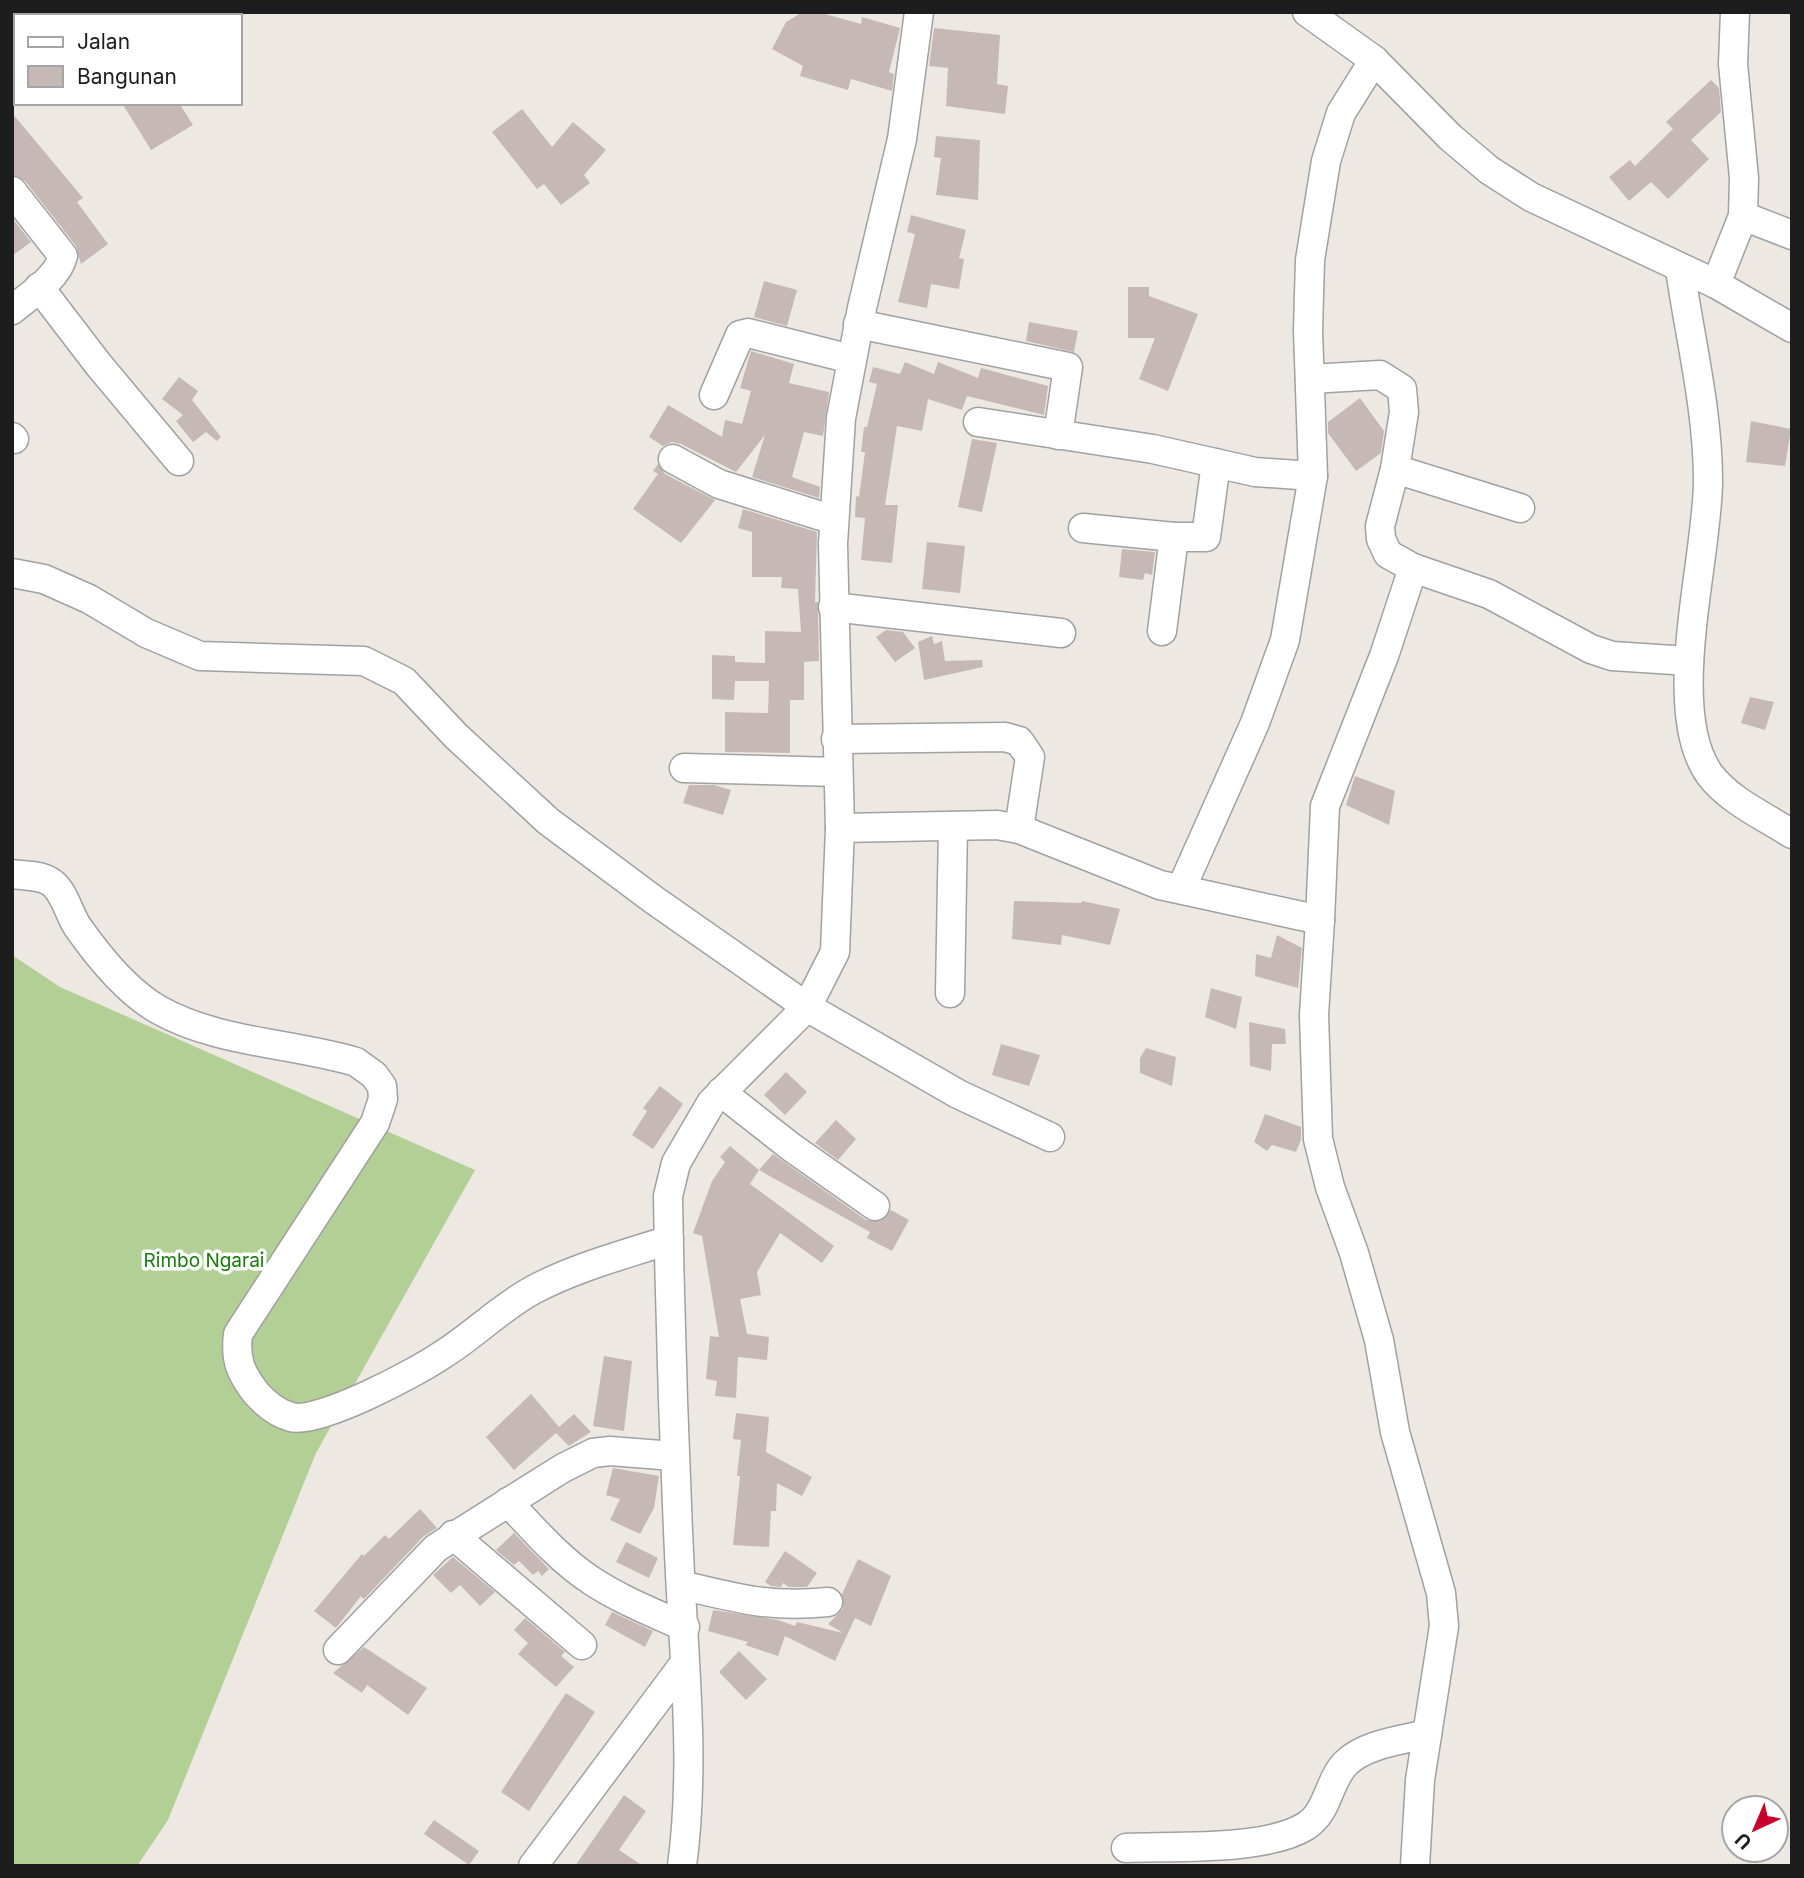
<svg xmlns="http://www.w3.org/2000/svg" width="1804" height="1878" font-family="Inter,sans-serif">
<rect width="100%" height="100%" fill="#eee8e2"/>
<!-- forest -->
<polygon fill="#b2cf95" points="12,955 60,987 475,1170 316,1453 168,1820 137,1866 12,1866"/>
<!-- building -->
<g fill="#c6b9b5">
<polygon points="803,12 818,12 861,24 862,17 900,28 889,72 894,74 892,91 851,79 848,90 800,76 803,66 772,49 786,22"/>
<polygon points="934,28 1000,35 997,84 1008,86 1005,114 946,106 948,68 929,66"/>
<polygon points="1711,80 1719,88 1721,112 1691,140 1709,159 1668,199 1651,182 1629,201 1609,177 1630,160 1635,166 1673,129 1666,122"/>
<polygon points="122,103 179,103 193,125 151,150"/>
<polygon points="522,109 552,147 573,122 606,150 584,175 590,183 561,205 544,184 537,189 492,132"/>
<polygon points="12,113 83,198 77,202 108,244 81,264 76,246 25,181 12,175"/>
<polygon points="936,136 980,140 978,200 936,195 941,158 934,157"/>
<polygon points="911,215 966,230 959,258 964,259 959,289 931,284 927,308 898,302 915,234 907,232"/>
<polygon points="12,218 31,242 12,256"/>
<polygon points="764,281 797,290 787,326 754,317"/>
<polygon points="1128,287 1149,287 1149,296 1198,314 1168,391 1139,379 1155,338 1128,338"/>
<polygon points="1029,322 1078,331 1074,352 1026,341"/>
<polygon points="751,351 794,364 789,383 829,392 823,436 804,432 792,477 820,487 819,498 752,477 765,435 736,472 681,444 672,442 663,446 649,437 668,405 722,437 725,420 742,424 751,391 740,388"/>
<polygon points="905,362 934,374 938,362 978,378 981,368 1048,386 1044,415 967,396 962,410 928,399 922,431 897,426 885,505 898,505 892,563 861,560 865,518 855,517 856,496 859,497 865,452 861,452 864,427 867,427 877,384 869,382 873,367 900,374"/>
<polygon points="179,377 198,391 192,400 221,437 217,441 206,432 193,442 176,421 183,415 162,399"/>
<polygon points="1360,398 1384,431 1381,453 1356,471 1328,433 1328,422"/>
<polygon points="1751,421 1791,429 1785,466 1746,462"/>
<polygon points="972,439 997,443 982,512 958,507"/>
<polygon points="658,464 665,474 715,500 681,543 633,509 658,474 653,471"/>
<polygon points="743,509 817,532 815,602 818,602 819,661 804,662 804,700 790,700 790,753 725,752 725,712 768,713 769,681 735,681 734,700 712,699 712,655 735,656 735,662 765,663 765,631 801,632 798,589 781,588 782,577 752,577 752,532 738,528"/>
<polygon points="927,542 965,546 960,593 922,589"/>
<polygon points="1122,549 1155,552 1152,575 1145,573 1143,580 1119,577"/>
<polygon points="886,630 903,632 915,648 895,662 876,637"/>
<polygon points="932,636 934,644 942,641 945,661 982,660 983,667 924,680 918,642"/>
<polygon points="1750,697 1774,702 1765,730 1741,723"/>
<polygon points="1355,776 1395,791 1389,825 1346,805"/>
<polygon points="689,785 714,785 731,790 723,815 683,803"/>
<polygon points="1014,901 1081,903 1082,901 1120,909 1110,945 1062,935 1061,945 1012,939"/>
<polygon points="1277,935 1302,948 1298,988 1255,976 1256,954 1271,958"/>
<polygon points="1211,988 1242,997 1236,1029 1205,1017"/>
<polygon points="1249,1022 1285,1029 1286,1044 1272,1044 1271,1071 1250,1066"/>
<polygon points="1001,1044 1040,1055 1029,1086 992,1075"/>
<polygon points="1146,1048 1176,1057 1172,1086 1140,1073 1140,1058"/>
<polygon points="786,1072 807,1092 785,1115 764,1095"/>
<polygon points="660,1086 683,1104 653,1149 632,1135 647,1111 643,1108"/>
<polygon points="1265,1114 1301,1127 1301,1140 1296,1152 1272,1145 1267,1151 1254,1142"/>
<polygon points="836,1120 856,1139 838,1160 815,1143"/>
<polygon points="730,1146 759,1170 750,1184 834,1246 822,1263 780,1233 757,1272 761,1295 740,1299 747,1334 769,1337 767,1360 738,1357 736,1398 715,1396 717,1381 706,1379 710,1336 719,1337 702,1236 693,1233 712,1181 725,1162 720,1157"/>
<polygon points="773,1154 866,1220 881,1221 891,1210 909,1220 892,1251 867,1238 870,1232 759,1170"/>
<polygon points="604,1356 632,1361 624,1431 593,1426"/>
<polygon points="531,1394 559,1427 574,1414 591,1432 569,1446 556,1433 514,1470 486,1437"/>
<polygon points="736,1413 769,1417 766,1452 812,1477 802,1496 777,1483 776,1511 771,1511 769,1547 733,1545 740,1476 737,1476 741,1440 733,1439"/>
<polygon points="613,1468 659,1476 654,1508 640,1534 610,1520 620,1499 606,1495"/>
<polygon points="420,1509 437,1528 424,1536 364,1599 361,1596 336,1628 314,1611 362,1554 364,1556 385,1535 389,1539"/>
<polygon points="514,1533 549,1569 542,1576 538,1571 533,1575 519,1561 514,1565 496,1550"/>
<polygon points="626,1542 658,1558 649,1578 616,1562"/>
<polygon points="785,1551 817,1573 807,1587 789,1587 783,1583 781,1587 771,1586 765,1582"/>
<polygon points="453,1557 495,1592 480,1606 460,1585 451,1593 433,1575"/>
<polygon points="858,1559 891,1576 871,1626 855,1618 835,1661 785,1636 778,1656 745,1645 748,1642 708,1631 713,1610 778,1620 795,1626 797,1622 843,1633 828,1624 843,1609 842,1594"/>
<polygon points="612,1612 653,1631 645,1647 605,1625"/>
<polygon points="525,1618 565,1652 561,1656 574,1667 556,1687 518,1654 528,1643 514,1630"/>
<polygon points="364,1647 427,1688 408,1715 367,1685 362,1693 333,1673"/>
<polygon points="739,1651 767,1679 746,1700 719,1672"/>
<polygon points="566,1693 595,1712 529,1811 501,1792"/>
<polygon points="624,1795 646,1811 619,1850 643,1866 575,1866"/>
<polygon points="434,1820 479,1851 469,1865 424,1834"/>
</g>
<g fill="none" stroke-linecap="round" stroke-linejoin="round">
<defs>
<g id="minor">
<polyline points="1307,12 1374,60 1450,137 1489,170 1531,197 1716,284 1792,328"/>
<path d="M12,191l51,65c-6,23 -33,39 -51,54"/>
<polyline points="1743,216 1792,235"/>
<path d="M1680,269c10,70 28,141 28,212 0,77 -45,230 2,294 20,26 54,41 82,59"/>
<polyline points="1716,284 1743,216 1744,178 1733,64 1735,12"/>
<polyline points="39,287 98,364 179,461"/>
<polyline points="858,324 1068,367 1058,435"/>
<polyline points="1310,379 1380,375 1402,389 1404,412 1395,469 1380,526 1381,539 1388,554 1413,568 1489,594 1591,649 1612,656 1689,661"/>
<polyline points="714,395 740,335 748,333 851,359"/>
<polyline points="978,422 1153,449 1255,472 1313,476"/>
<polyline points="12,437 14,439"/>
<polyline points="673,459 719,484 834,520"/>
<polyline points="1395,469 1520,508"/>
<polyline points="1083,528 1174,537"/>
<polyline points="12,573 44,579 89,599 146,633 200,656 364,661 404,681 456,736 548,821 654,900 807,1007 958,1094 1050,1137"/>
<polyline points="833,607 1061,633"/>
<polyline points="1162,631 1174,537 1206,537 1216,463"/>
<polyline points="836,739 1005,737 1019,741 1030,757 1019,829"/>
<polyline points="684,768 837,772"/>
<polyline points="840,828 997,825 1019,829 1160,885 1320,920 1314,1015 1318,1139 1330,1187 1354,1253 1379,1340 1395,1432 1441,1593 1444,1626 1420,1780 1415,1866"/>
<path d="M12,874c12,2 27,1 37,7 15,8 19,31 28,45 21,30 50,66 82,84 59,33 134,33 197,52l18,13 8,11 1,13 -8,24 -137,211c-3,26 2,38 18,59 9,10 21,20 35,24 27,8 126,-45 151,-62 32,-20 58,-47 91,-65 43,-23 90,-35 136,-50"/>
<polyline points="1181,889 1255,723 1285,640 1313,476 1308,330 1310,260 1326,161 1341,113 1374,60"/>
<polyline points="1320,920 1325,806 1384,656 1413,568"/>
<polyline points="950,993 953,826"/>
<polyline points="721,1092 791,1147 875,1206"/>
<path d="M508,1502c26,28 52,58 84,79 29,19 62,32 93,46"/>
<polyline points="453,1535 582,1645"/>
<path d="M681,1585c55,13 88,23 147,17"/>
<polyline points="338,1650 436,1548 563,1468 593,1453 610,1451 674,1456"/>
<path d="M1126,1848c49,-2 140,3 180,-22 23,-15 22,-45 40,-63 19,-19 56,-23 81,-29"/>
<polyline points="533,1866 684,1664"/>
<path d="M682,1866c13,-96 3,-196 -2,-292 -6,-126 -10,-252 -12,-378l8,-33 35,-60 96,-96 28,-55 5,-124 -7,-284 8,-126 21,-110 40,-169 17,-127"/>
</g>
</defs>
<!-- minor casing -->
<use href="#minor" stroke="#a1a1a1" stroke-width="31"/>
<!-- minor -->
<use href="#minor" stroke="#fff" stroke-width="28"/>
</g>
<g text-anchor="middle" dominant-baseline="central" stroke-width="7" stroke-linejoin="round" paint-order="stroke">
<!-- park labels -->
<g font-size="19" fill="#177c09" stroke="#fff">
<text x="204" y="1260">Rimbo Ngarai</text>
</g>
</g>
<!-- border -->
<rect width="1804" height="1878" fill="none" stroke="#1d1d1d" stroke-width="28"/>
<!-- legend -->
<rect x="14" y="14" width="228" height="91" fill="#ffffff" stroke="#a5a5a5" stroke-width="2"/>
<rect x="28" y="37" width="35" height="10" fill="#ffffff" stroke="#a5a5a5" stroke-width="2"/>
<text x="77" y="49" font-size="21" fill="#1d1d1d">Jalan</text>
<rect x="28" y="66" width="35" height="21" fill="#c6b9b5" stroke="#a5a5a5" stroke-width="2"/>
<text x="77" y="84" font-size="21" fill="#1d1d1d">Bangunan</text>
<!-- north arrow -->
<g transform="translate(1755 1829) rotate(224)"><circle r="33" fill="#ffffff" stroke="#a5a5a5" stroke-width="2"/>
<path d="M0-5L12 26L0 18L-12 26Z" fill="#c9002a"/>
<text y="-10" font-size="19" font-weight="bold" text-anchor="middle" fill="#1d1d1d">U</text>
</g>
</svg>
